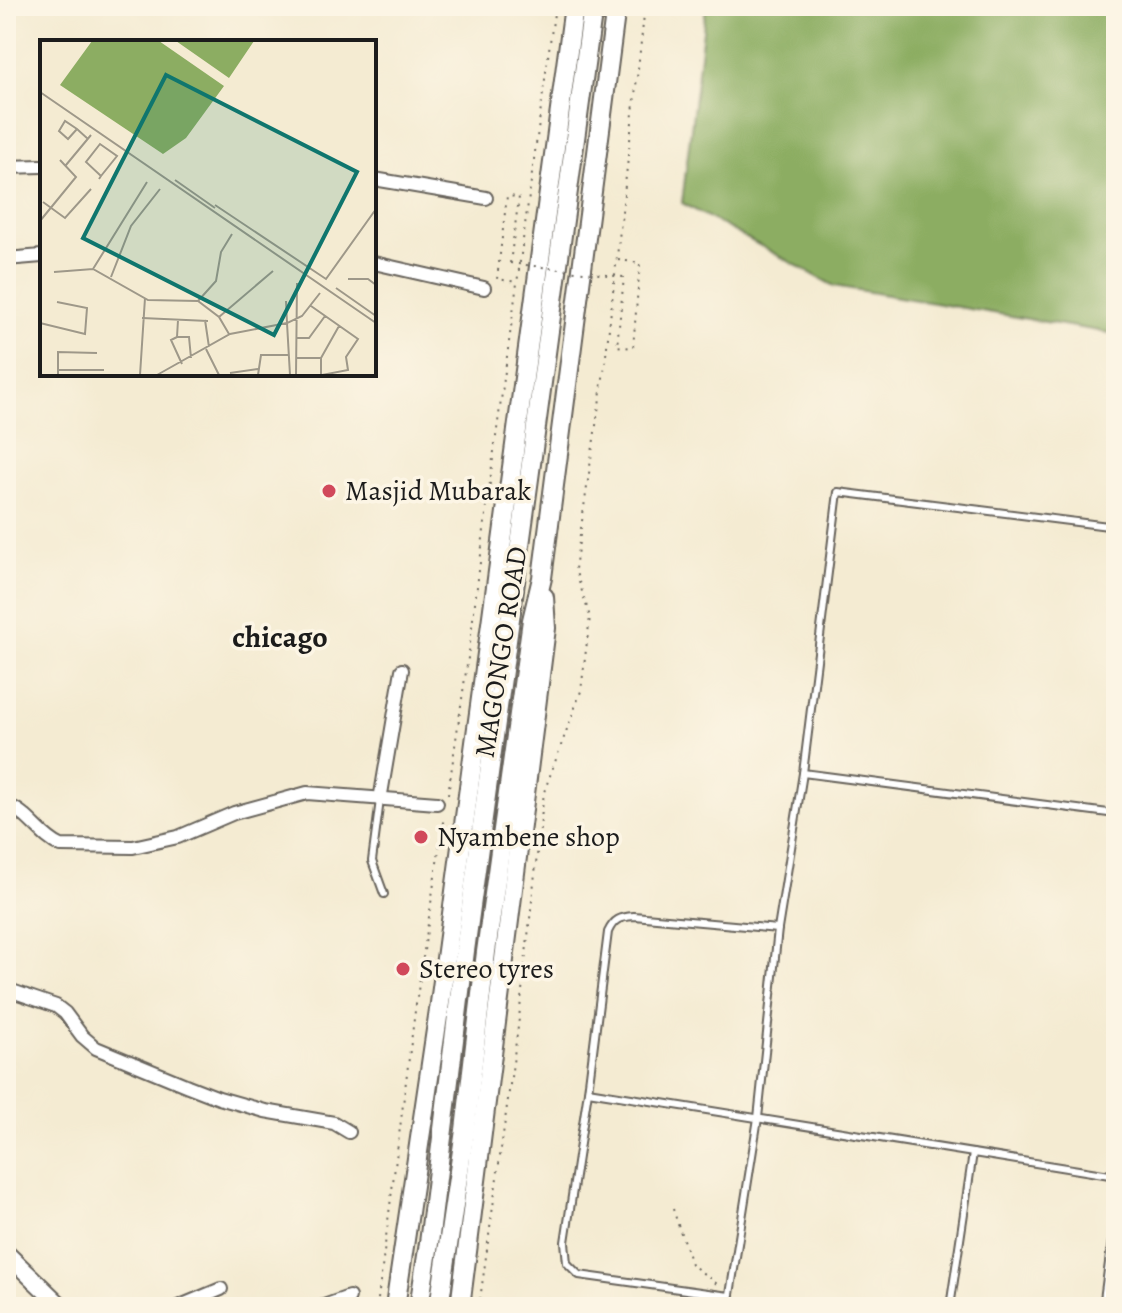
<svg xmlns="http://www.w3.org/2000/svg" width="1122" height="1313" font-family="Alegreya,serif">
<rect width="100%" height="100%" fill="#fcf5e5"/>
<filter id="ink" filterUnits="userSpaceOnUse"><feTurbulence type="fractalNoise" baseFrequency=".0125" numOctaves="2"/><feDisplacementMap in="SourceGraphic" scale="16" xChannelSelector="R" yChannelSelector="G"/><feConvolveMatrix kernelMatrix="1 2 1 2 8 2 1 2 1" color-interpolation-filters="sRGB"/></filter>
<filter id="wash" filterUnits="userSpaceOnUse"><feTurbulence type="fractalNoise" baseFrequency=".006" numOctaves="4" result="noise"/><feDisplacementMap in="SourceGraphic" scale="32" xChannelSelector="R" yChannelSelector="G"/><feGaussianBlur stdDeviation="1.8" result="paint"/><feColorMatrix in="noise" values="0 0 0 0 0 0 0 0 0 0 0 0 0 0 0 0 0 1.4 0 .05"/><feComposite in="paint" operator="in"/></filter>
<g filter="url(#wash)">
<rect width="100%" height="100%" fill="#f4ebd2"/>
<!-- forest -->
<polygon fill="#8cad62" stroke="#54643f" stroke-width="2" points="706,6 1116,6 1116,334 834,286 682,203"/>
</g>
<g filter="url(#ink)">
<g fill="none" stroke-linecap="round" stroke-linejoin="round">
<defs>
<g id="service">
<polyline points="803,773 1116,814"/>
<polyline points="380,800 372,861 384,894"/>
<polyline points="588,1091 1116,1176"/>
<path d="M729,1296l-150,-21 -12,-12 -2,-21 23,-151 20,-159c6,-13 12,-15 26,-16l144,13"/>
<polyline points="728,1307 758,1118 778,929 803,773 838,492 1116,527"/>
<polyline points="950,1307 973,1153"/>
<polyline points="1103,1307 1116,1211"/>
</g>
<g id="minor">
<polyline points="6,167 42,166"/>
<polyline points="374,179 486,198"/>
<polyline points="6,259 42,256"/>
<polyline points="374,263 484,288"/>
<polyline points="380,800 402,670"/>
<path d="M6,805c23,7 33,31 55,41l72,1 45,-10 56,-24 73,-20 130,10"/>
<polyline points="6,989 56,1006 65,1013 82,1036 96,1048 188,1086 219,1098 265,1111 334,1123 349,1132"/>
<polyline points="178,1307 221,1289"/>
<polyline points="321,1307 349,1297"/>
</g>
<polyline id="tertiary" points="6,1253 62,1307"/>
<g id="secondary">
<polyline points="395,1307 440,1003 574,6"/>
<polyline points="419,1307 429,1243 465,951 593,6"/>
<polyline points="439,1307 465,1130 486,952 532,620 542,578 616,6"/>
<polyline points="460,1307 546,628 544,597"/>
</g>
</defs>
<!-- service casing -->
<use href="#service" stroke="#68645c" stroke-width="10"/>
<!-- minor casing -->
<use href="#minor" stroke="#68645c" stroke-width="16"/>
<!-- tertiary casing -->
<use href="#tertiary" stroke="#68645c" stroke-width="20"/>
<!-- secondary casing -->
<use href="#secondary" stroke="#68645c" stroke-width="22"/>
<!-- path -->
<g stroke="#68645c" stroke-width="2" stroke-dasharray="2 6" stroke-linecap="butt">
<polyline points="618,260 640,263 633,348 617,346 624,277"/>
<polyline points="510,263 519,197 507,196 497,279 517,282"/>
<polyline points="448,794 469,651 492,466 555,6"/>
<polyline points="673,1209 691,1264 717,1284"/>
<polyline points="377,1307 415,1011 444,816"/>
<polyline points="479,1307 518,1027 544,792 581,691 590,617 575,569 605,364 645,6"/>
</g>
<!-- service -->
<use href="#service" stroke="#fff" stroke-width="6"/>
<!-- minor -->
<use href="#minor" stroke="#fff" stroke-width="12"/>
<!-- tertiary -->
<use href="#tertiary" stroke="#fff" stroke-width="16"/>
<!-- secondary -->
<use href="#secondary" stroke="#fff" stroke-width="18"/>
<!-- path-bridge -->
<polyline stroke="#68645c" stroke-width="2" stroke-dasharray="2 6" stroke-linecap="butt" points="510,263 624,277"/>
</g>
</g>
<!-- markers -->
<g fill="#d1495b" stroke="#fcf5e5" stroke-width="3">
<circle cx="329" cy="491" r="8"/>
<circle cx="421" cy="837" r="8"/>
<circle cx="403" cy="969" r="8"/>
</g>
<g text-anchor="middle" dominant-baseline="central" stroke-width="7" stroke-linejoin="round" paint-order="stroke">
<!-- poi labels -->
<g font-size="28" fill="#1c1c1c" stroke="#fcf5e5" text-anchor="start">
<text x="345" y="491">Masjid Mubarak</text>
<text x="437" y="837">Nyambene shop</text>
<text x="419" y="969">Stereo tyres</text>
</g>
<!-- street labels -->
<g font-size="28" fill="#1c1c1c" stroke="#fcf5e5">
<text transform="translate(501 652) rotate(-81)">MAGONGO ROAD</text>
</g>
<!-- neighbourhood labels -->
<g font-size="30" font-weight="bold" fill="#1c1c1c" stroke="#fcf5e5">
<text x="280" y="637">chicago</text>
</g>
</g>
<!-- overview -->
<g transform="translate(40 40)">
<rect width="336" height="336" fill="#f4ebd2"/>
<path d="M52,1h67l65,45 -38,52 -23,16 -103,-69zM136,1h78l-25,37z" fill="#8cad62"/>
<path fill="none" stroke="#9e9889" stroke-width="2" d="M0,52l336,231M37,89l-9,10 -9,-8 6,-10 12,8 11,10M26,125l25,-30M59,139l2,-3 16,-20 -17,-12 -14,18 15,14M135,140l40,28M3,162l22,16 26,-29M175,165l111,74 50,-70M0,181l36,-44 -16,-17M53,229l54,-87M14,232l39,-3 55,31 50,1 21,16 10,17M71,237l20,-51 29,-37M308,239h20l8,6M296,248l40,28M158,261l18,-20 5,-29 11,-18M271,266l47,33 -12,18 2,13 -26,5M179,277l54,-46M102,278l66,3M138,280l-1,17 -6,3 11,24M165,280l4,27M0,283l45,11 2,-26 -30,-6M137,297h12l2,21M256,298h13l16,-22M166,309l13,26M256,318h25v17M281,318l18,-32M18,330h46M190,333l28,-4M18,335v-23l39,1M100,335l5,-77M117,335l73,-41 57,-11 -1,-22M218,335l3,-20h27M250,335l-3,-52 15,-7 18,-23M256,335l1,-92"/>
<path fill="#0f766e" fill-opacity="0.15" stroke="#0f766e" stroke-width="4" d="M126,35l191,97 -83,163 -191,-97z"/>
<rect width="336" height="336" fill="none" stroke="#1c1c1c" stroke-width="4"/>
</g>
<!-- margin -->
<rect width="1122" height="1313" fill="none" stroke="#fcf5e5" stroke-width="32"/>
</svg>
